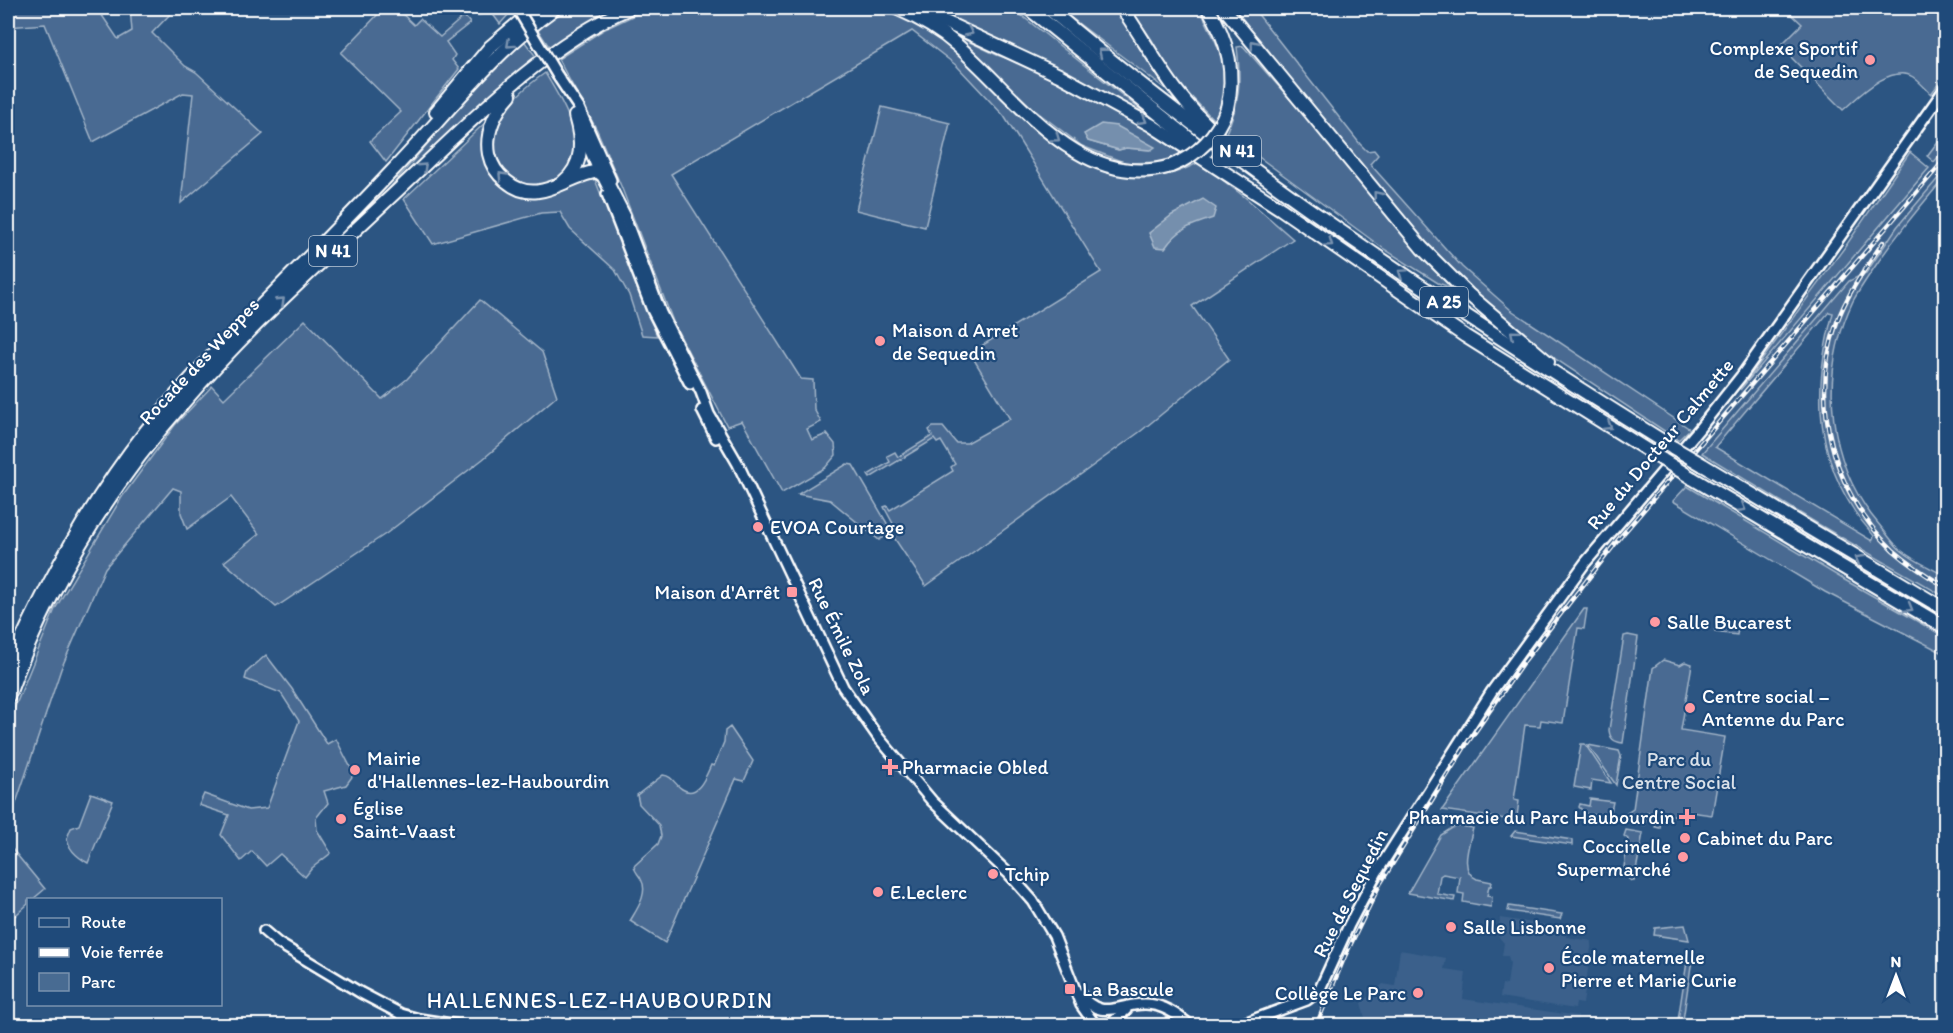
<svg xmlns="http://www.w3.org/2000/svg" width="1953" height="1033" font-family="Itim,sans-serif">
<rect width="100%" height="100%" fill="#2c5582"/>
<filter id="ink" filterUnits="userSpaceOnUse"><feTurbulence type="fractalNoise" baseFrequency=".0167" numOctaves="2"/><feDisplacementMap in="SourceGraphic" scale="12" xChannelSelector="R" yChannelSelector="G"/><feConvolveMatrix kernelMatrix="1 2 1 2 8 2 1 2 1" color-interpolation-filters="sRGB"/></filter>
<g filter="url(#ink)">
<!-- built -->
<g fill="#3b618b">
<polygon points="1945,149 1945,170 1897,227 1866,273 1849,281 1702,453 1693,447 1905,195"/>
<polygon points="1500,918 1567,928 1566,937 1592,941 1583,1004 1576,1003 1575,1009 1500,997 1502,984 1507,985 1510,963 1508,956 1502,956 1504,943 1498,936"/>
<polygon points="1400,950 1446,958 1444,969 1466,972 1463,999 1578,1016 1577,1020 1580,1020 1579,1025 1367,1025 1361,1003 1383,984 1395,986"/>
</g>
<!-- green -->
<g fill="#486b92" stroke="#a4b5c8" stroke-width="1.5" fill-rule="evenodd">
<polygon points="8,8 97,8 118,39 132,31 130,8 176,8 152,33 185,66 196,72 263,134 181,203 193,94 183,93 93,142 45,24 8,27"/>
<polygon points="384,8 396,8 414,25 420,19 440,37 464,16 470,23 446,42 455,55 452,60 459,69 386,162 370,141 401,112 341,53"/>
<polygon points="470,8 506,8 509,14 500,24 492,13 478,15"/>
<polygon points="563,8 614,8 589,22 550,48 536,27"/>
<path d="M649,8h234c31,14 59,30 84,54 22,19 39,43 61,62 49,42 109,73 171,38l47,36 47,41 -101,67 37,53 -88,72 -215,155 -35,-53 -12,7 -49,-40 -32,-6 49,-30 6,1 39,67 5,-1 -13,-24 3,-1 3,4 63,-39 -2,-4 4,-3 -14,-23 -4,2 -3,-4 -64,39 -2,-3 22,-13 -3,-6 8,-4 3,5 34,-21 -3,-6 4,-3h10l13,16h11l43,-24 -40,-66 131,-81 -97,-156 -47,-50 -45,-35 -241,143 130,205 12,1 1,29 7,13 -14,7 5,11 15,-6 8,10 1,11 -11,13 -43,25 -40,-72 -15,5 -53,-102 -53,-138 -24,-56 -39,-71 45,-29z"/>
<polygon points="929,8 1012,8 1156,122 1089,84"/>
<polygon points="1058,8 1115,8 1129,27 1168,91"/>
<path d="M1130,8h69c15,28 31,57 25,91 -2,7 -6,15 -9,22l-41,-42 -22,-39z"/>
<path d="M1234,8h19l107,136 7,7 7,-1 4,5 -8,9 92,103 49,43 179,119 -12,11 -121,-80 -51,-39 -44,-39 -10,6 -14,-5 -54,-34 -158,-116c14,-30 15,-52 11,-86l6,-1 104,118 -20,-38z"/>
<path d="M1785,8h160v67l-14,19c-6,-6 -12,-13 -18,-17 -22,-14 -55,20 -70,33l-63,-64 22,-22z"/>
<path d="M951,33l46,22 41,14 82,43 66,40 -21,10 -39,1 -44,-17 -67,-51zM1085,134l66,16 -25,-2 -8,2 -30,-9z"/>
<polygon points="522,38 537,58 494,92 375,205 489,72"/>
<path d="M545,73c14,23 38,61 28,89 -1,4 -5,8 -8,11 -29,32 -79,-2 -70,-41 7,-25 30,-45 50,-59z"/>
<polygon points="882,107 950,123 925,227 856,210"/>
<polygon points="490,118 484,153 519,194 594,177 657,336 642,335 629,295 615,270 570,229 560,212 541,213 433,244 404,199"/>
<polygon points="1945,132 1945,149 1934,162 1927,156"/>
<polygon points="1910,152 1929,168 1740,390 1847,244"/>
<path d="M1945,170v7c-27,32 -52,62 -75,97 -6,9 -12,18 -17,27 -35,74 -26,164 28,226 7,8 13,18 21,24 12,10 30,17 43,25v21l-127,-73 -116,-71 147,-172 17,-8 31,-46zM1829,312l4,1c-18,67 -20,133 19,194 6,11 15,20 22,29l-2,5 -157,-94z"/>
<polygon points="480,300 542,352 557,396 483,459 387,533 276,607 224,562 259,534 231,497 187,529 181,513 181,491 173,488 105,568 61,669 8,827 8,724 55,609 122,497 175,425 212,386 224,399 305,320 382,399 407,379"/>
<polygon points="1687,486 1843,579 1945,637 1945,654 1825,592 1673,501"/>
<polygon points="1584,609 1587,609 1584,629 1578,628 1563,723 1541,720 1540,726 1525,725 1514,800 1519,801 1517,816 1513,820 1442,810"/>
<polygon points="1717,619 1739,623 1737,635 1715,632"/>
<path d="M1628,635l10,2 -15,106c-9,-1 -13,-4 -14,-13l15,-94z"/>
<polygon points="266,655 292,689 327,744 336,739 354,774 346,785 324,791 328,803 316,818 317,830 331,853 312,868 305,877 280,854 266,866 252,851 241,861 221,835 229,815 199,805 204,794 248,810 267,808 299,721 281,693 245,679 247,672"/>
<polygon points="1663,660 1680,665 1685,662 1692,664 1681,730 1725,737 1712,815 1683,811 1682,816 1662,814 1660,828 1655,827 1657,814 1647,812 1645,825 1628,822 1627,813 1633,809 1653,668"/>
<path d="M730,727l23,34 -9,20 -8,-2 -71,164 -35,-22c7,-12 19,-28 11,-42 -3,-6 -6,-6 -7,-13l24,-22 3,-8 -2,-11 -20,-21 -2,-9 26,-20c10,1 11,9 19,14 16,10 24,-13 29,-24l3,1 10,-24 1,-11z"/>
<polygon points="1581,744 1585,744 1611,783 1592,780 1591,790 1574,787"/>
<polygon points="1588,745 1619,751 1621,756 1616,785"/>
<path d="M91,793l22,8 -25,62c-9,-5 -20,-13 -21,-25l4,-10 8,-3z"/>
<polygon points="1590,799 1613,802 1610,816 1586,814 1579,807 1580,804 1589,806"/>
<path d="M1460,826l13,2c-3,15 -15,43 4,51 5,1 10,2 15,3l-1,4h-2l-2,10 5,1 -1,10 -28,-5 1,-8 -6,-1 2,-16 -17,-3 -3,2 -3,18 18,3 -1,4 -46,-8 33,-58 11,-7z"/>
<polygon points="1626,830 1643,833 1634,881 1630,880 1623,874 1628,839 1624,836"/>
<polygon points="1515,831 1572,840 1572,845 1511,836"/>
<polygon points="8,844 45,889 33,899 28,900 28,904 8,922"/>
<polygon points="1509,906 1562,914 1560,919 1508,911"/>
<polygon points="1685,925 1689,940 1654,935 1655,928"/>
<polygon points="1689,949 1700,961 1694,962 1691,966 1683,1020 1680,1025 1670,1025 1671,1019 1678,1020"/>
</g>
<!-- water -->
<g fill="#748fad" stroke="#acbcce" stroke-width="1.5">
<polygon points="1101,124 1117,126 1155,147 1151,150 1126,148 1119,150 1088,141 1084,134"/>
<path d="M1203,199l13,9 -3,10c-22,7 -35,11 -48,30l-10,-1 -6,-14 23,-18z"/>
</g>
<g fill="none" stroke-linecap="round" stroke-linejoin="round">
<defs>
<g id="secondary">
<polyline points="557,75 579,108 611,180"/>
<polyline points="581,130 600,175"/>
<polyline points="607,194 652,310 690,384"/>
<polyline points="623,212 661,313 701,392 709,414 738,464 843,687 878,737 932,801 1009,874 1033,901 1054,936 1081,1005 1096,1026"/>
<polyline points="702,410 716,438"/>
<polyline points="264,931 278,943 361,993 401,1014 419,1019 464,1026"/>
<path d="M1080,994c21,28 38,10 65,10 18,0 33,11 46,22"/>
<polyline points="1108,1026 1126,1010"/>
<polyline points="1236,1026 1307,1000 1319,991 1349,925 1377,872 1492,691 1585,563 1699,429 1742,375 1946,87"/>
</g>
<g id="highway">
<path d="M896,8c23,10 44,22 62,38 59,51 122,147 213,120"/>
<polyline points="915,8 1059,75 1151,125 1281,209 1465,336 1663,460"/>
<polyline points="1028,8 1206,152"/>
<path d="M1048,8c194,165 409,305 626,440"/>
<path d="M1122,8c31,45 52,90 95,126"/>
<path d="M1208,8c19,30 28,64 19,100"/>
<polyline points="1224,8 1422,248 1468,294 1548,362"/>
<path d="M510,95c-14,15 -25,37 -21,59 2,10 8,20 17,27 33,28 62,-8 95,-10l23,45"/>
<polyline points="436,112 490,47 536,8"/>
<path d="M562,183c23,-18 20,-43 13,-67"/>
<polyline points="1703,465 1946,610"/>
<polyline points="1692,478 1946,628"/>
<path d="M8,670c37,-85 81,-166 138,-239 34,-43 72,-82 110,-120 46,-47 92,-93 136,-140 54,-56 100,-118 163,-163"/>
<path d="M8,697c39,-108 100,-209 176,-295 66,-77 142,-144 215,-213 70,-66 141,-141 230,-181"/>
</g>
</defs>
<!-- secondary casing -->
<use href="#secondary" stroke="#fff" stroke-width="14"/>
<!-- highway casing -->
<use href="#highway" stroke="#fff" stroke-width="16"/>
<!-- secondary -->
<use href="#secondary" stroke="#1f4a7a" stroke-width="9"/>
<!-- highway -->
<use href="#highway" stroke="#1f4a7a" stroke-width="12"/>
<defs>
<g id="rail">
<path d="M1883,242c-17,26 -35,50 -46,80 -28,79 -5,170 56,228 16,14 34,26 53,37"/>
<polyline points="1316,1026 1345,956 1380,884 1466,745 1525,660 1622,535 1946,158"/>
</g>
</defs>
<!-- rail casing -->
<use href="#rail" stroke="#fff" stroke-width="4.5"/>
<!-- rail -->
<use href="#rail" stroke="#1f4a7a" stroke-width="2" stroke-dasharray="7" stroke-linecap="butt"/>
<defs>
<polyline id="secondary-bridge" points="517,8 557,75"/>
<g id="highway-bridge">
<path d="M1171,166c27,-11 46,-30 56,-58"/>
<polyline points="1674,448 1703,465"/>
<polyline points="1663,460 1692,478"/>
</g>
</defs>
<!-- secondary-bridge casing -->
<use href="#secondary-bridge" stroke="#fff" stroke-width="14" stroke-linecap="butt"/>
<!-- highway-bridge casing -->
<use href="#highway-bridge" stroke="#fff" stroke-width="16" stroke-linecap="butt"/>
<!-- secondary-bridge -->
<use href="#secondary-bridge" stroke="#1f4a7a" stroke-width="9"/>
<!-- highway-bridge -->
<use href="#highway-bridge" stroke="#1f4a7a" stroke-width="12"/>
</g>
<!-- one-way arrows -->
<defs><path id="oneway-chevron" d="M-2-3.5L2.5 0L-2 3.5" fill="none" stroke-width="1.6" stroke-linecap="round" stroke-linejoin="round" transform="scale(1.5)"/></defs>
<g stroke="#7992af">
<use href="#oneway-chevron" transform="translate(969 32) rotate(25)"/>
<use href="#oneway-chevron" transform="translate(510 44) rotate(138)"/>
<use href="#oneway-chevron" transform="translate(1254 44) rotate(-129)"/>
<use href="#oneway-chevron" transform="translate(1102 52) rotate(-141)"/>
<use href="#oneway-chevron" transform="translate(1143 120) rotate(30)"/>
<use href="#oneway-chevron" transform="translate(1056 138) rotate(36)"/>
<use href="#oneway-chevron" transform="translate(423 167) rotate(-43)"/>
<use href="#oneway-chevron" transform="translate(502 176) rotate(-134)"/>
<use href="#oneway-chevron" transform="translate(1377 195) rotate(-129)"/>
<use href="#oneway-chevron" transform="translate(1329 243) rotate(35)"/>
<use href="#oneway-chevron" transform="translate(1402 273) rotate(-146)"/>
<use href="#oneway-chevron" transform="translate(281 301) rotate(-43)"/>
<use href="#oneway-chevron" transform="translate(1514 334) rotate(-140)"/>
<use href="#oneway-chevron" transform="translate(1608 426) rotate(32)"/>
<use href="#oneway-chevron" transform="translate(1742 508) rotate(31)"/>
<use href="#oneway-chevron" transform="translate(1859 559) rotate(-149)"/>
<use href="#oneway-chevron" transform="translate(1909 608) rotate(30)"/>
</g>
</g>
<!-- markers -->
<g fill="#ff9aa2" stroke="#1f4a7a" stroke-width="2">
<circle cx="1870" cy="60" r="6"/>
<circle cx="880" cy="341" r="6"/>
<circle cx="758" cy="527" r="6"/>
<rect x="786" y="586" width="12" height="12" rx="3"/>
<circle cx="1655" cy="622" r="6"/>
<circle cx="1690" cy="708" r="6"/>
<path d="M887 758h6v6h6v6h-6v6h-6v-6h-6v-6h6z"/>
<circle cx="355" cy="770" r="6"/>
<path d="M1684 808h6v6h6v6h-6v6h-6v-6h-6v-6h6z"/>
<circle cx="341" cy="819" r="6"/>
<circle cx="1685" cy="838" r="6"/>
<circle cx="1683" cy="857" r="6"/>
<circle cx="993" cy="874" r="6"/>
<circle cx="878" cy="892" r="6"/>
<circle cx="1451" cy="927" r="6"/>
<circle cx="1549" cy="968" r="6"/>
<rect x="1064" y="983" width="12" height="12" rx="3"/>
<circle cx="1418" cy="993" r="6"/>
</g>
<g text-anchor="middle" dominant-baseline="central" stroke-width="4.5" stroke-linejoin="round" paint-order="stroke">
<!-- shield labels -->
<g fill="#1f4a7a" stroke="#bcc9d7" stroke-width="1.5">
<rect x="1213" y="136" width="48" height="30" rx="4.5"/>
<rect x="309" y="236" width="48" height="30" rx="4.5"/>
<rect x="1420" y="287" width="48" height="30" rx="4.5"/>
</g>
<g font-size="18" font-weight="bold" fill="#fff">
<text x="1237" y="151">N 41</text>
<text x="333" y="251">N 41</text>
<text x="1444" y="302">A 25</text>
</g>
<!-- poi labels -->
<g font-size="20" fill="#fff" stroke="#1f4a7a" text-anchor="start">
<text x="1858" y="48" text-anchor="end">Complexe Sportif<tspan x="1858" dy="23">de Sequedin</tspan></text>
<text x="892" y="330">Maison d Arret<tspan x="892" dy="23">de Sequedin</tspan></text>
<text x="770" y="527">EVOA Courtage</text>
<text x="780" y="592" text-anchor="end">Maison d'Arrêt</text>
<text x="1667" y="622">Salle Bucarest</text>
<text x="1702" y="696">Centre social –<tspan x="1702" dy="23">Antenne du Parc</tspan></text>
<text x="367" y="758">Mairie<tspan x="367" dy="23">d'Hallennes-lez-Haubourdin</tspan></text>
<text x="902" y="767">Pharmacie Obled</text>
<text x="353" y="808">Église<tspan x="353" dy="23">Saint-Vaast</tspan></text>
<text x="1675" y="817" text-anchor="end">Pharmacie du Parc Haubourdin</text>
<text x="1697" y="838">Cabinet du Parc</text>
<text x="1671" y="846" text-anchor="end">Coccinelle<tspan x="1671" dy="23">Supermarché</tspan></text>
<text x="1005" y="874">Tchip</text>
<text x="890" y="892">E.Leclerc</text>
<text x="1463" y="927">Salle Lisbonne</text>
<text x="1561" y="957">École maternelle<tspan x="1561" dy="23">Pierre et Marie Curie</tspan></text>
<text x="1082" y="989">La Bascule</text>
<text x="1406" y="993" text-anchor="end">Collège Le Parc</text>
</g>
<!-- street labels -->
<g font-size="20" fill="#fff" stroke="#1f4a7a">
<text transform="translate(199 361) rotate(-47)">Rocade des Weppes</text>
<text transform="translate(1660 444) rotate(-50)">Rue du Docteur Calmette</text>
<text transform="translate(842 636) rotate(64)">Rue Émile Zola</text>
<text transform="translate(1350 893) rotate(-63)">Rue de Sequedin</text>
</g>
<!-- park labels -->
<g font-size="20" fill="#dae1e9" stroke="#1f4a7a">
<text x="1679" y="759">Parc du<tspan x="1679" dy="23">Centre Social</tspan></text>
</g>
<!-- quarter labels -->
<g font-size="22" letter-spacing="1.5" fill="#fff" stroke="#1f4a7a">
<text x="600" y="1000">HALLENNES-LEZ-HAUBOURDIN</text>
</g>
</g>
<!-- margin -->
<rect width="1953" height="1033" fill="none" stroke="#1f4a7a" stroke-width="30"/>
<rect x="15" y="15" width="1923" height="1003" fill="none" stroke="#fff" stroke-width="2" filter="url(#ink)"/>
<!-- legend -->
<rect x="27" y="898" width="195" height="108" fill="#1f4a7a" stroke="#7992af" stroke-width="1.5"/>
<rect x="39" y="918" width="30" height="9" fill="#1f4a7a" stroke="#7992af" stroke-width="1.5"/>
<text x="81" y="928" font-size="18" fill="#ffffff">Route</text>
<rect x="39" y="948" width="30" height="9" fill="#ffffff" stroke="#7992af" stroke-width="1.5"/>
<text x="81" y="958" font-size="18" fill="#ffffff">Voie ferrée</text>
<rect x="39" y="973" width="30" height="18" fill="#486b92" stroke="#7992af" stroke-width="1.5"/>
<text x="81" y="988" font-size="18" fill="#ffffff">Parc</text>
<!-- north arrow -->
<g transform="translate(1896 976)" stroke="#1f4a7a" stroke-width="4.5" paint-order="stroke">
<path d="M0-4.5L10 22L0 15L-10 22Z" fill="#ffffff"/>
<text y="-9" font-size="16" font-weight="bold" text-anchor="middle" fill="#ffffff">N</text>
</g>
</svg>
